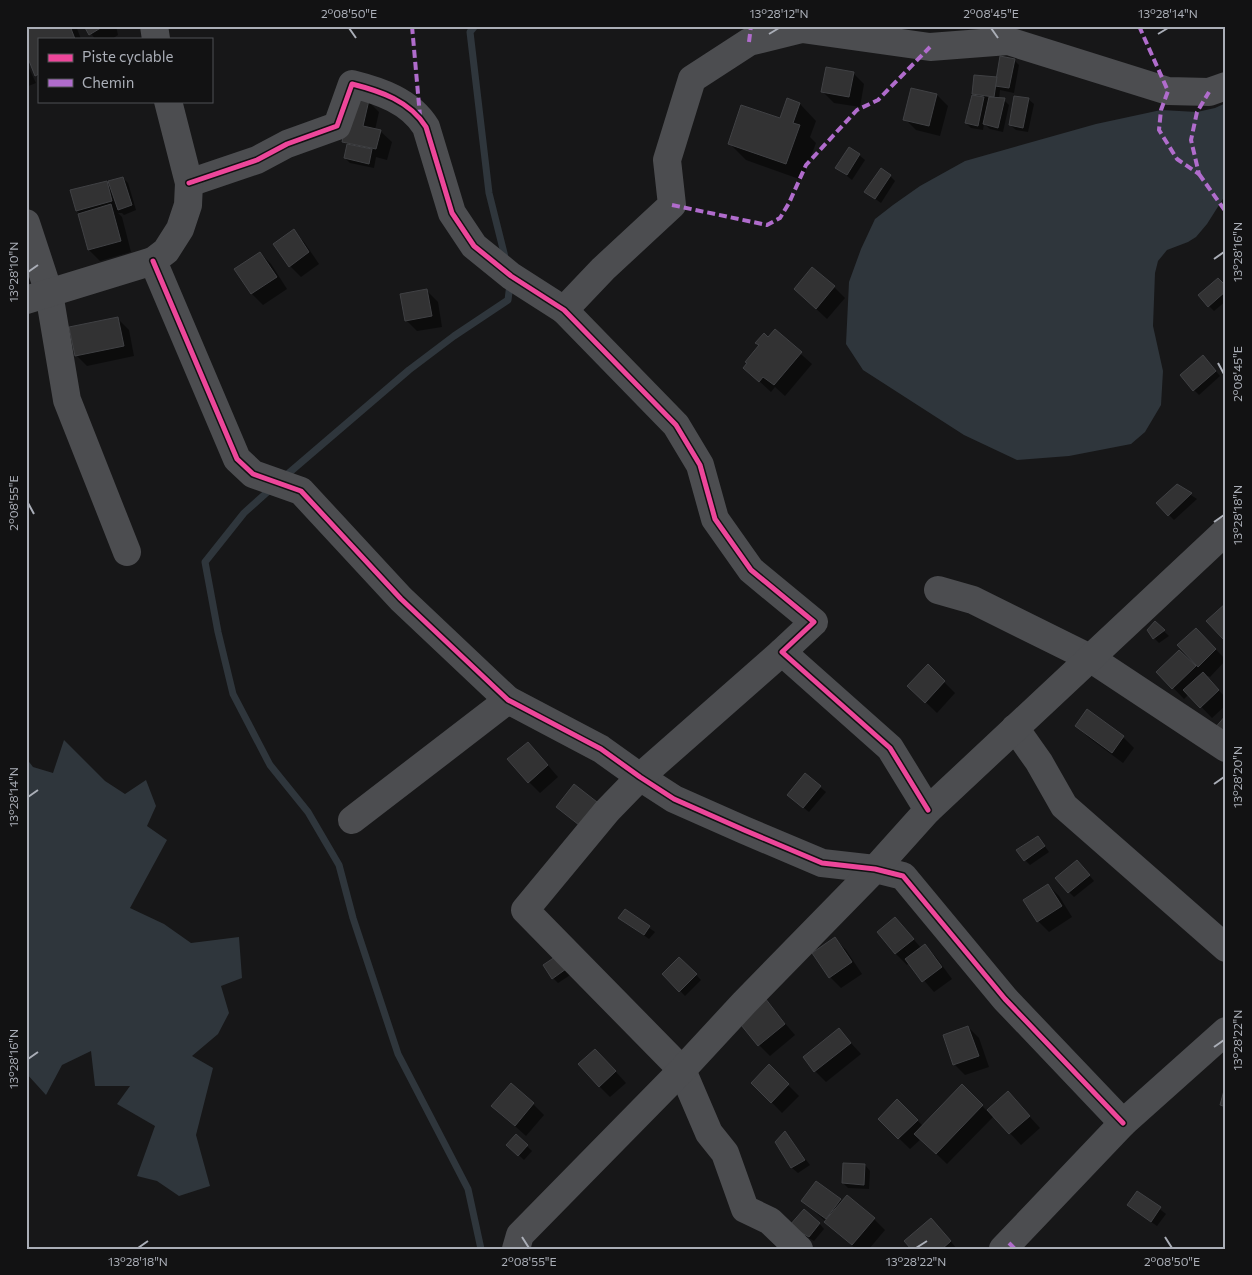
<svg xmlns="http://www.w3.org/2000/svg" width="1252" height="1275" font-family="Commissioner,sans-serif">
<rect width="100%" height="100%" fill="#171718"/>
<!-- water -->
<g fill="#2f363c">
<polygon points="1226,103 1226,194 1207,224 1196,237 1188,242 1167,250 1158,261 1155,273 1153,326 1163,371 1161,405 1145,432 1131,444 1069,456 1017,460 964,435 863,370 846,344 849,282 861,249 875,219 893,205 920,186 965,161 1096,124 1161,110 1197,112 1215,108"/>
<polygon points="64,740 105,781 125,794 146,780 156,806 147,826 167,840 130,908 164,924 191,943 239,937 242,978 221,986 229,1013 218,1034 192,1056 213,1068 196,1135 210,1186 179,1196 157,1181 137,1176 155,1126 117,1104 130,1086 95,1086 91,1051 62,1065 46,1095 26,1073 26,758 33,767 53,773"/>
</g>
<!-- shadow -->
<g fill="#0007">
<polygon points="26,26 76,26 81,39 39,39 39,78 36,75 26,50"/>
<polygon points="86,26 116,26 118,35 112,39 95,39"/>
<polygon points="1014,60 1019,65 1014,93 1000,90 999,99 1004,100 1009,105 1003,132 990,129 984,124 983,130 971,128 966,123 977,97 973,93 997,78"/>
<polygon points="26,62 36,83 26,87"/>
<polygon points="853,73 864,84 860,107 834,103 823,92"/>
<polygon points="912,89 937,95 948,106 940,136 916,130 905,119"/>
<polygon points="1028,99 1034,104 1028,132 1016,130 1010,125"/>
<polygon points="368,101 379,112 375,130 380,131 392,142 387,160 376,157 374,168 350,163 345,158 348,146 344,141"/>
<polygon points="800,104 816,121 810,137 816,143 802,180 746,160 729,143 781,120"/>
<polygon points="859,155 865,160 852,180 837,168"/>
<polygon points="890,176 895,181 881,203 866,192"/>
<polygon points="123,178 128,183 136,210 124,215 122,213 118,213 122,217 131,252 100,261 89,250 81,215 77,211 71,191 106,182 112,188"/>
<polygon points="293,231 304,242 319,264 301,277 290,266"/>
<polygon points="260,253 271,264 287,289 263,305 252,294 236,269"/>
<polygon points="834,287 845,298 827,319 795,289"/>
<polygon points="1226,288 1226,301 1214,311 1209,306"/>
<polygon points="427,291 438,302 442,327 417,331 406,320"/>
<polygon points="118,319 129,330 134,356 87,366 76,355"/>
<polygon points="775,331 812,364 785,396 775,387 771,392 745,368"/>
<polygon points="1208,362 1220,376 1199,395 1194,390"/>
<polygon points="1177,486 1197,499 1174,520 1169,515"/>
<polygon points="1155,623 1169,636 1159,643 1154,638"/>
<polygon points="1196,629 1226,660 1210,677 1208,676 1206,677 1226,698 1226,705 1212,718 1189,694 1184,699 1158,672 1179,651 1193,663 1194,662"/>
<polygon points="928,666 955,693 937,713 909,686"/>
<polygon points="1077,726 1123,737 1134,748 1123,763 1088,737"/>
<polygon points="539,755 558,777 540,793 529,782"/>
<polygon points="805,775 826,792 809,812 788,795"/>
<polygon points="1038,837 1049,852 1030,865 1025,860"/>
<polygon points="1082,867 1094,881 1074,897 1069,892"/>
<polygon points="1048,885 1059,896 1072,917 1049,932 1038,921"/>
<polygon points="625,911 655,932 649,939 620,918"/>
<polygon points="895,918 922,949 925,946 936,957 952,979 934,992 909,963 907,965 896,954 879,932"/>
<polygon points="835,939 846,950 862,974 841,988 830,977"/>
<polygon points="569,957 578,970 558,983 553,978"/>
<polygon points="680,958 701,980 685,996 664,974"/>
<polygon points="765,1000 795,1035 770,1056 759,1045"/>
<polygon points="968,1027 979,1038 989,1067 965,1075 954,1064"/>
<polygon points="839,1030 861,1054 826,1082 815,1071"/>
<polygon points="606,1061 626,1083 610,1097 599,1086"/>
<polygon points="769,1066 799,1096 782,1113 753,1083"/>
<polygon points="962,1086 987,1111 1008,1093 1040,1128 1021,1145 994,1116 947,1164 921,1139 910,1149 879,1119 897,1101 923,1126"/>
<polygon points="533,1104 544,1115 526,1136 493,1106"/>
<polygon points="785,1133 810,1165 798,1173 792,1168 776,1142"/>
<polygon points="516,1136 532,1151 524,1160 508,1145"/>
<polygon points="865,1165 870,1171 869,1189 848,1188 843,1183"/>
<polygon points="816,1183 843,1202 874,1219 885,1230 869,1249 856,1249 803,1201"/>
<polygon points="1138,1192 1166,1214 1157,1226 1134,1210"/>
<polygon points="819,1223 824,1229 814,1241 796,1231"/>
<polygon points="942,1231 957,1249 912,1249"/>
</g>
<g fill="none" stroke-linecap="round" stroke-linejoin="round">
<!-- stream -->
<g stroke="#2f363c" stroke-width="7">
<polyline points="475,26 470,32 489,193 506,261"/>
<polyline points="283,478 409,370 454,336 508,300 510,284"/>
<polyline points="273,487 244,513 205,562 218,632 233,694 270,765 308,812 339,865 353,918 398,1054 468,1189 481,1249"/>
</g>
</g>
<!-- building -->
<g fill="#323233" stroke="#404144">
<polygon points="33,26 70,26 75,39 39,39 39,74 35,76 26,53 26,29"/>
<polygon points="84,26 104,26 89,35"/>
<polygon points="1000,56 1015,59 1009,88 995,86"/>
<polygon points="826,67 854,72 849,97 821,92"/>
<polygon points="974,75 997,77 994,97 972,94"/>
<polygon points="911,88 937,94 929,126 903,120"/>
<polygon points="972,95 984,97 978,126 965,123"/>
<polygon points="1014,96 1029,98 1023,128 1009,125"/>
<polygon points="352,97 369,100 363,126 381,130 376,149 342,142"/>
<polygon points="989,97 1005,98 998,128 983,124"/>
<polygon points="787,98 800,103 793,123 800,125 786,164 728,144 741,105 780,118"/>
<polygon points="347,144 372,149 369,164 344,158"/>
<polygon points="849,147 860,154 847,175 835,168"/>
<polygon points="881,168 891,175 875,199 864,192"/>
<polygon points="123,177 132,205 118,210 108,181"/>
<polygon points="107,181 112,201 76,211 70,190"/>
<polygon points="111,204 121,241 88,250 78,214"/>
<polygon points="294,229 309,252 289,267 273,244"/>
<polygon points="260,252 277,277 251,294 234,269"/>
<polygon points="812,267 835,286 816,309 794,289"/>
<polygon points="1218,278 1226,286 1226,291 1208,307 1198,295"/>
<polygon points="427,289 432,316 405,321 400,294"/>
<polygon points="118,317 124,346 75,356 69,327"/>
<polygon points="775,329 802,352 774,385 763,377 759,382 743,368 747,363 745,362 759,345 755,343 764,333 768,337"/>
<polygon points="1203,355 1216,371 1193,391 1180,375"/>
<polygon points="1177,484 1192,493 1168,516 1156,503"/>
<polygon points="1226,603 1226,637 1223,639 1206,621"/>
<polygon points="1155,621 1165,630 1153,639 1147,630"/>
<polygon points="1196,628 1216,649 1198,667 1177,645"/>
<polygon points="1179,650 1196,666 1172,689 1156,672"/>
<polygon points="928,664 945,681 925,703 907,686"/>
<polygon points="1203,672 1219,690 1200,708 1183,690"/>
<polygon points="1087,709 1124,736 1112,753 1075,726"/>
<polygon points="1226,715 1226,739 1214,729"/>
<polygon points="528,742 548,765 528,783 507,759"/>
<polygon points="805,773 821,786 803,808 787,795"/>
<polygon points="574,784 597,802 579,825 556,807"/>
<polygon points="1038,836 1045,846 1024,861 1016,850"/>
<polygon points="1077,860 1090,875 1068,893 1055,878"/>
<polygon points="1048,884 1062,906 1037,922 1023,900"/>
<polygon points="625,909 650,926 644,935 618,918"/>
<polygon points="895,917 914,939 895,954 877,932"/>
<polygon points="835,937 852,962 829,978 812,953"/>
<polygon points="925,944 942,967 922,982 905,959"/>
<polygon points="564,951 573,964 552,979 543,965"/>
<polygon points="679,957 697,974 679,992 662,974"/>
<polygon points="765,998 785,1024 758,1046 737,1020"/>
<polygon points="968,1026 979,1056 953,1065 943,1035"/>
<polygon points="839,1028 851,1043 814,1072 803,1057"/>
<polygon points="595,1049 616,1071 599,1087 578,1064"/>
<polygon points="769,1064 789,1084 771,1103 751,1083"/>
<polygon points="511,1083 534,1103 515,1126 491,1106"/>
<polygon points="1226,1083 1226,1107 1220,1105"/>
<polygon points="962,1084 983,1105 936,1154 914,1134"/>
<polygon points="1008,1091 1030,1116 1009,1134 987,1110"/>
<polygon points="897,1099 918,1120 898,1139 878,1119"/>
<polygon points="785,1131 805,1160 791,1168 775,1142"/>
<polygon points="516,1134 528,1145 518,1156 506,1145"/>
<polygon points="843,1163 865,1164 864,1185 842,1183"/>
<polygon points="816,1181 841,1199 826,1219 801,1201"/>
<polygon points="1137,1191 1161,1207 1151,1222 1127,1205"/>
<polygon points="847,1195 875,1218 852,1245 824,1222"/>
<polygon points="804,1209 820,1223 809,1237 789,1226"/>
<polygon points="931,1218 951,1241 942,1249 911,1249 904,1241"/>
</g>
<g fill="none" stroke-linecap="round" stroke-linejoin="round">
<!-- minor -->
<g stroke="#4c4d50" stroke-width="28">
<polyline points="154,26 156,39"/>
<path d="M189,183l68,-23 30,-16 50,-18 15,-42c28,7 58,17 74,43l26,86 22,33 37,30 53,34 112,115 24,40 15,54 36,51 63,52 -32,30 108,96 38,62"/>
<polyline points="26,223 49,293 67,400 127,552"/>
<polyline points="153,261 237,459 253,474 301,491 401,599 508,700 601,749 640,777 674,799 744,830 822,863 875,869 903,876 1005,999 1123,1123"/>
<polyline points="26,300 153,261 166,251 180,229 188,205 189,183 168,101"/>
<polyline points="564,310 603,269 672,205 667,160 692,79 749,42 802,29 930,47 1008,41 1168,91 1209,92 1226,86"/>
<polyline points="938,590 973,600 1090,658 1226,748"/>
<polyline points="782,652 640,777 607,811 525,910 682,1070 709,1133 725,1153 745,1209 770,1221 799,1249"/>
<polyline points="1015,728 1039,762 1064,806 1226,948"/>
<polyline points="352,820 508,700"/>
<polyline points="516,1249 520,1235 682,1070 744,1003 875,869 928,810 1226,531"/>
<polyline points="1003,1249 1123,1123 1226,1031"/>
</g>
<!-- quiet -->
<g stroke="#b06ccc" stroke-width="4" stroke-dasharray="8 4" stroke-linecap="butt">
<polyline points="412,26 420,116"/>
<polyline points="1139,26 1168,91 1161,110 1159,130 1177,159 1199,174 1191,140 1197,112 1209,92"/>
<polyline points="749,42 751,26"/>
<polyline points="1199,174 1226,212"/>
<polyline points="672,205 767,225 780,218 789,203 806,165 857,110 878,100 930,47"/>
<polyline points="1009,1243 1015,1249"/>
</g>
<defs>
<g id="cycleway">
<path d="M189,183l68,-23 30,-16 50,-18 15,-42c28,7 58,17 74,43l26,86 22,33 37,30 53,34 112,115 24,40 15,54 36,51 63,52 -32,30 108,96 38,62"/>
<polyline points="153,261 237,459 253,474 301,491 401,599 508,700 601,749 640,777 674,799 744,830 822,863 875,869 903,876 1005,999 1123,1123"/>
</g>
</defs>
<!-- cycleway casing -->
<use href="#cycleway" stroke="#121213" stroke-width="8"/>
<!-- cycleway -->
<use href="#cycleway" stroke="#ed469a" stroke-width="5"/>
</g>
<!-- ticks -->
<path fill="none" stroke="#aaaeb7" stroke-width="2" d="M349,28l7,10M991,28l7,10M769,34l10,-6M1158,34l10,-6M1214,259l10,-7M28,272l10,-7M1218,363l6,11M28,503l6,11M1214,522l10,-7M1214,784l10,-7M28,797l10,-7M1214,1047l10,-7M28,1059l10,-7M522,1237l7,11M1165,1237l7,11M138,1248l10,-7M916,1248l11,-7"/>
<!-- border -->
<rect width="1252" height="1275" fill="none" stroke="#121213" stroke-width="55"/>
<!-- legend -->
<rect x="38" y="38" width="175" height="65" fill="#121213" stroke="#4f5055"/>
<rect x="48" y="54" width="25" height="8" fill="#ed469a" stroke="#4f5055"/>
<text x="82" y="62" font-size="15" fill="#aaaeb7">Piste cyclable</text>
<rect x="48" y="79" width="25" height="8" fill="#b06ccc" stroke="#4f5055"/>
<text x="82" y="88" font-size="15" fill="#aaaeb7">Chemin</text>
<rect x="28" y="28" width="1196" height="1220" fill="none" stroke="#aaaeb7" stroke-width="2"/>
<g font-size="12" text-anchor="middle" fill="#aaaeb7">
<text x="349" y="18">2°08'50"E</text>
<text x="779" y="18">13°28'12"N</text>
<text x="991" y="18">2°08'45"E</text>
<text x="1168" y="18">13°28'14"N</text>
<text transform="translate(1238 252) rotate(-90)" y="4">13°28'16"N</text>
<text transform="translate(14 272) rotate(-90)" y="4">13°28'10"N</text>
<text transform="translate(1238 374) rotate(-90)" y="4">2°08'45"E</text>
<text transform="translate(14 503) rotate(-90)" y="4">2°08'55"E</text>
<text transform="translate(1238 515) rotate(-90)" y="4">13°28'18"N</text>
<text transform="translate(1238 777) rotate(-90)" y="4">13°28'20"N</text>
<text transform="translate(14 797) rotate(-90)" y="4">13°28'14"N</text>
<text transform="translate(1238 1040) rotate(-90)" y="4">13°28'22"N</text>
<text transform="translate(14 1059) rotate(-90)" y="4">13°28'16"N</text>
<text x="138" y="1266">13°28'18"N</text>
<text x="529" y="1266">2°08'55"E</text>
<text x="916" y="1266">13°28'22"N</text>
<text x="1172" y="1266">2°08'50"E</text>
</g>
</svg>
